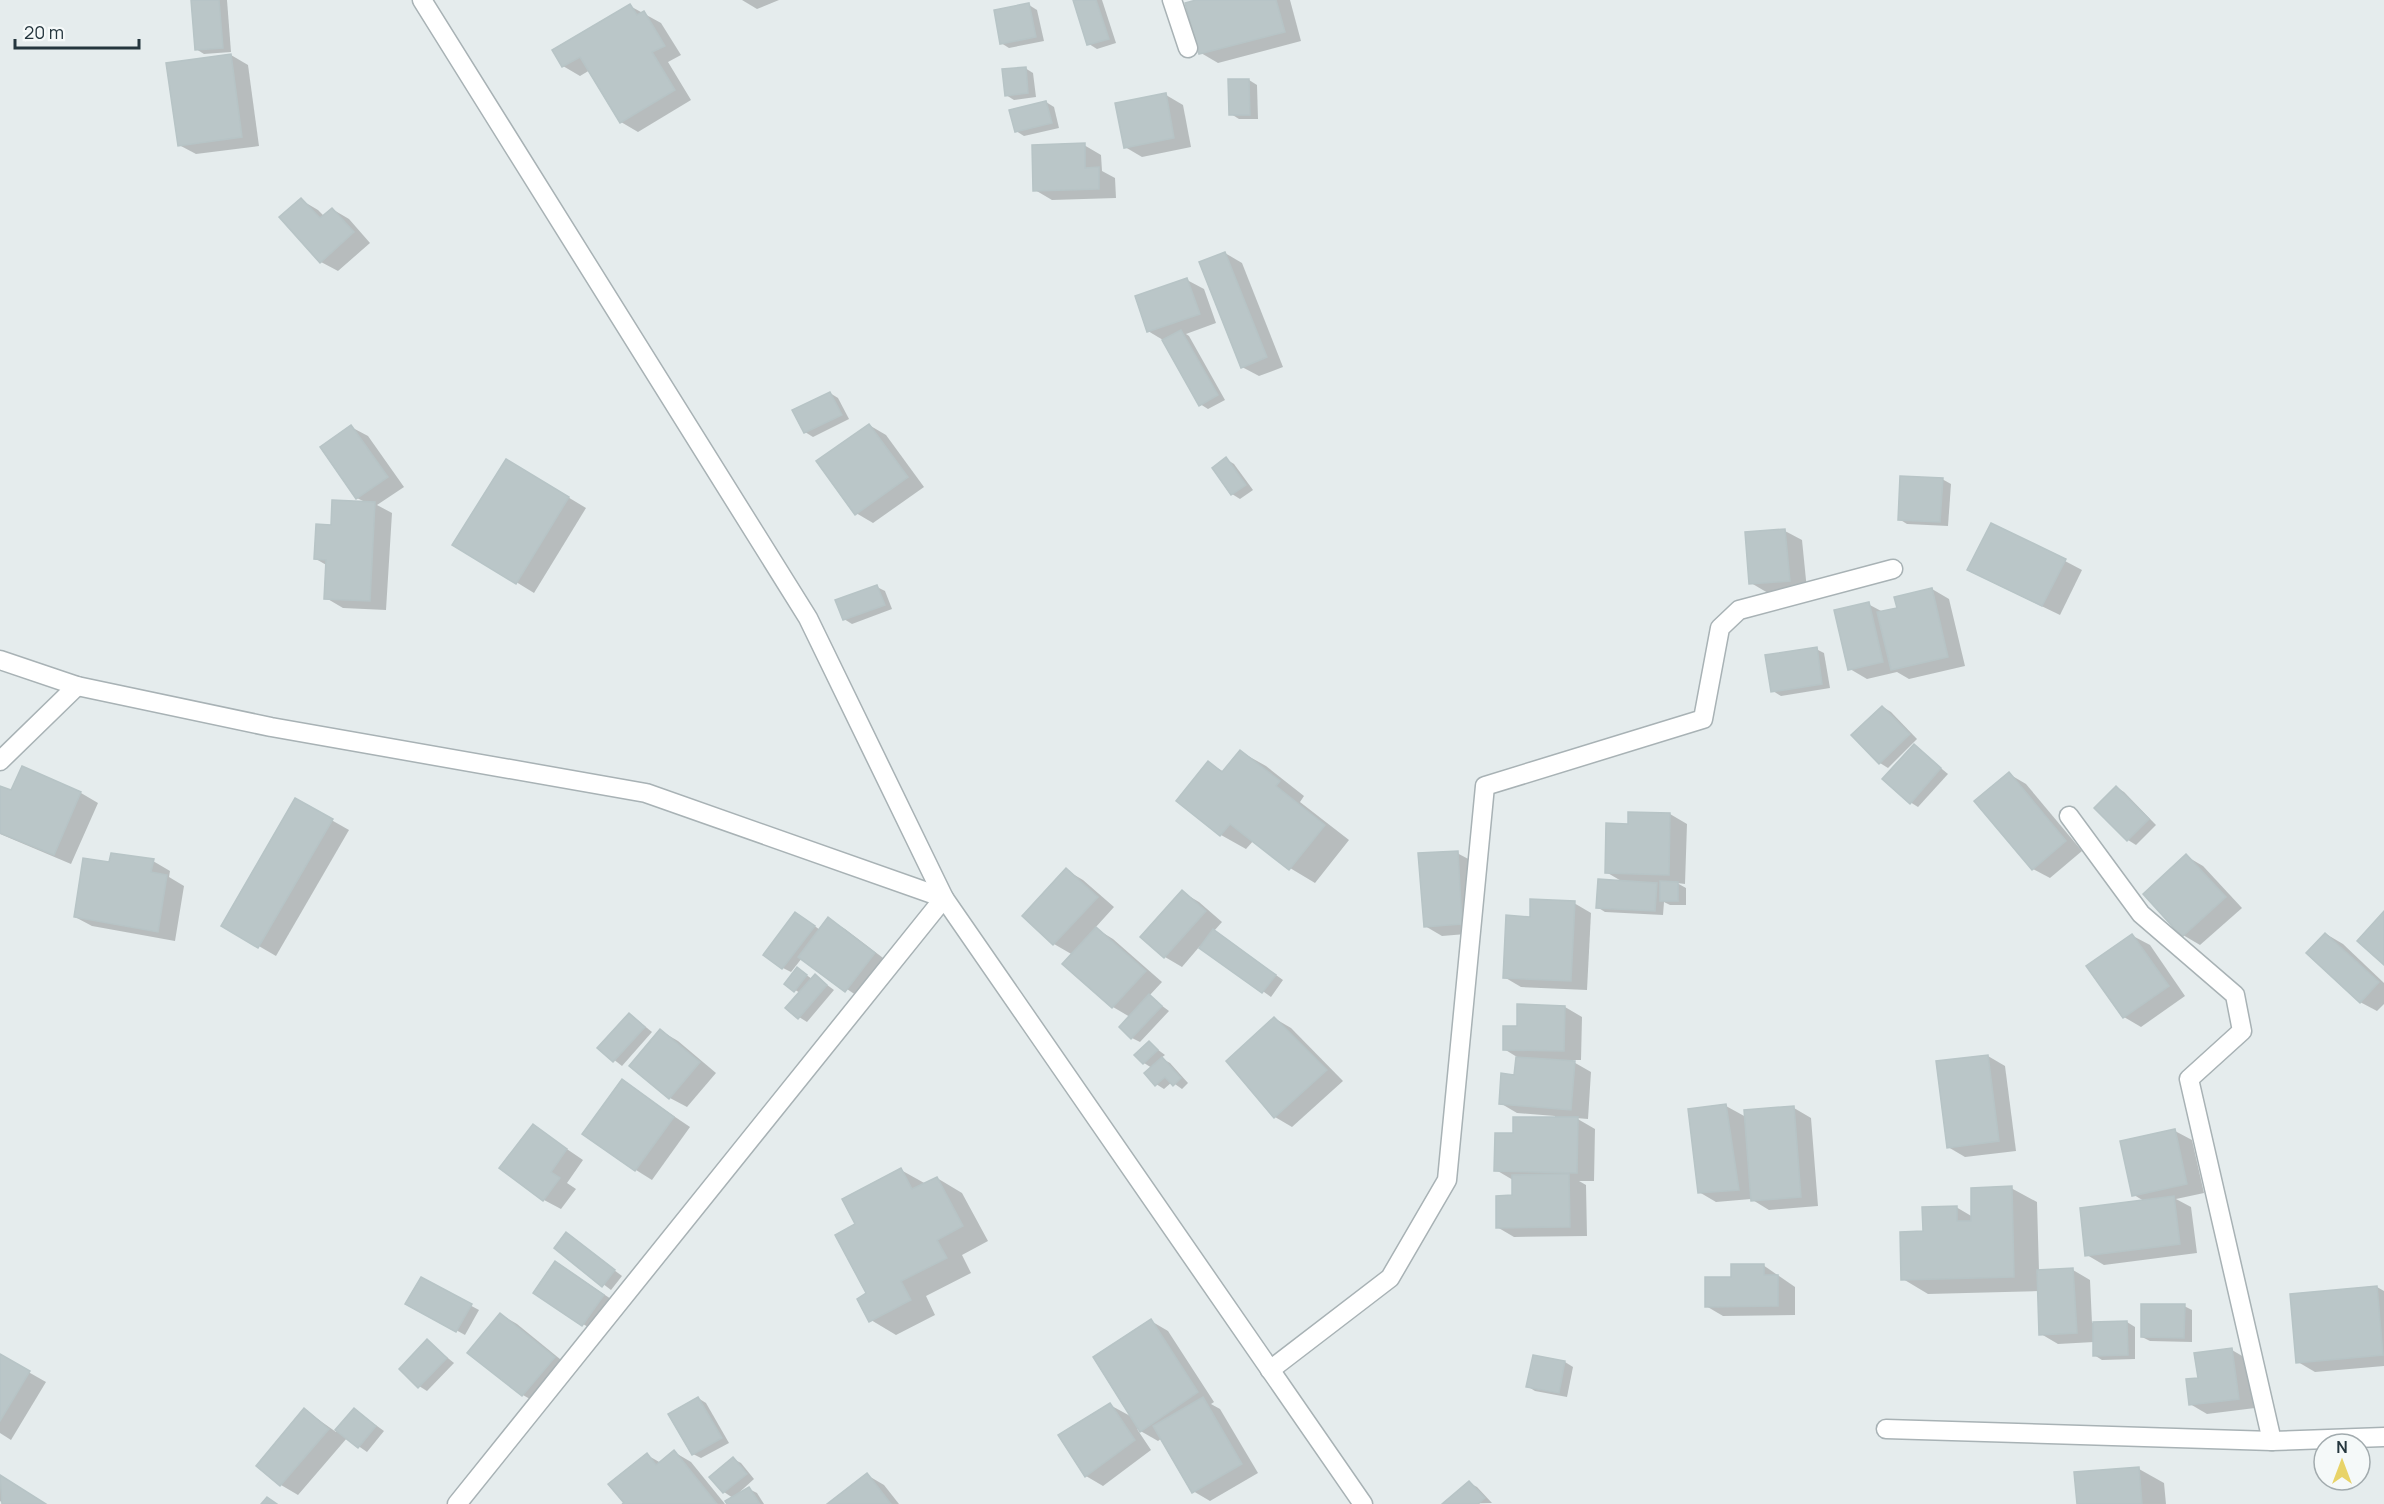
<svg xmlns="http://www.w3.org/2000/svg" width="2384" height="1504" font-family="Manrope,sans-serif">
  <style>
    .shadow { fill: #0003 }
    .building { fill: #bac6c8; stroke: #b7c4c6; stroke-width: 1.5 }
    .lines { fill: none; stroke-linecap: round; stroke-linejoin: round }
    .minor-casing { stroke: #a8b2b5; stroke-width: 21 }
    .minor { stroke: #fff; stroke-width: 18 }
  </style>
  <rect width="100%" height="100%" fill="#e5eced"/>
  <g class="shadow">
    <polygon points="192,0 227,0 231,52 204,54 196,49"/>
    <polygon points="742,0 779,0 757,9"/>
    <polygon points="1075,0 1102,0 1116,43 1097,49 1089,44"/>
    <polygon points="1202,0 1290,0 1301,41 1218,63 1201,53"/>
    <polygon points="1029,5 1037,10 1044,41 1009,48 1001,43"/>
    <polygon points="630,6 661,23 681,55 668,62 691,100 638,132 621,122 590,70 580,76 563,66"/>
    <polygon points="231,55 248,65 259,146 196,154 179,145"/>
    <polygon points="1025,68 1033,73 1036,97 1014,100 1006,95"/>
    <polygon points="1249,80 1257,85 1258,119 1239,119 1231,114"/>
    <polygon points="1166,95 1183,105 1191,147 1142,157 1125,147"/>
    <polygon points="1046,102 1054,107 1059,128 1024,136 1016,131"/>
    <polygon points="1084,145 1101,155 1102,171 1115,178 1116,198 1052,200 1035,190"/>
    <polygon points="301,200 318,210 324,216 332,209 349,219 370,243 338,271 321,262"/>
    <polygon points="1225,253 1242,263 1283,367 1259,376 1242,367"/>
    <polygon points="1187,280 1204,289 1216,323 1186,334 1189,336 1225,400 1208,409 1200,404 1163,340 1148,331"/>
    <polygon points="830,393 838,398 849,419 813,437 805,432"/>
    <polygon points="869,425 886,435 924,487 873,523 856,513"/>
    <polygon points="351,427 368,436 404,487 377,505 392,513 386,610 343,608 326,598 328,566 316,559 332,526 367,503 357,498"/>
    <polygon points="1226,459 1234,464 1253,490 1240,499 1232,494"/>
    <polygon points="523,470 586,508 534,593 454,544"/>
    <polygon points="1942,479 1951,484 1948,526 1907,524 1899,519"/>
    <polygon points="1785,531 1802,540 1807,590 1768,593 1751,583"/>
    <polygon points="2065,561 2082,570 2060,615 1986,579"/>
    <polygon points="877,587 885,591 892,609 852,624 844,619"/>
    <polygon points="1932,589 1949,599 1965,666 1909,679 1897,672 1867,679 1850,669 1868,604 1883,612 1899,609"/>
    <polygon points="1816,649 1824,653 1830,688 1781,696 1773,691"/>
    <polygon points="1883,707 1891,712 1917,739 1888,768 1880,763"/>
    <polygon points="1914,746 1948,774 1918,807 1910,802"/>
    <polygon points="1241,752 1266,766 1304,796 1300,802 1349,840 1315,883 1290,868 1254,840 1246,849 1221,835 1209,763 1224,772"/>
    <polygon points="22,768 81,793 98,803 71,864 0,834 0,788 12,792"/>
    <polygon points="2009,774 2026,784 2082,851 2050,878 2033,869"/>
    <polygon points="2116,787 2124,792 2156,825 2136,845 2128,840 2096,808"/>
    <polygon points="296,800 349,830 276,956 223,925"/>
    <polygon points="1670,814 1687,824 1685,884 1677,883 1686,888 1686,905 1670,905 1664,902 1663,915 1605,912 1597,907 1623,882 1606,872 1629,825"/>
    <polygon points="1457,853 1474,862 1478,933 1442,936 1425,926"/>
    <polygon points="2186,856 2203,866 2242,908 2200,945 2183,935"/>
    <polygon points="153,861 170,871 169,877 184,886 175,941 92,926 75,917 110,864"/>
    <polygon points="1066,870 1083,880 1114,907 1095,928 1113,939 1162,982 1149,996 1169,1011 1140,1042 1132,1038 1130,1017 1113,1007 1065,964 1073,955 1054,944 1024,916"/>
    <polygon points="1182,892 1199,902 1222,922 1214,931 1283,980 1271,997 1200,946 1182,967 1165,957"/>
    <polygon points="1574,903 1591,913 1587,990 1521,987 1504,977 1531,918"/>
    <polygon points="804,918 820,930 828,919 845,929 891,964 863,1000 802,958 791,972 783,968"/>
    <polygon points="2326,934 2343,944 2384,983 2384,1004 2377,1011 2360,1002"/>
    <polygon points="2133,936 2150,945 2185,996 2141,1027 2124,1017"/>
    <polygon points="805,974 812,979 815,976 834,990 807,1022 799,1017 800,993 786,984"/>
    <polygon points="1565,1007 1582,1017 1581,1060 1570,1060 1591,1072 1588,1119 1576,1118 1595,1129 1594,1181 1579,1181 1586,1185 1587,1236 1514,1237 1497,1227 1514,1197 1513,1180 1496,1170 1515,1135 1555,1119 1555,1116 1517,1113 1500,1103 1516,1076 1517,1057 1504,1049 1518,1027"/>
    <polygon points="630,1014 652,1032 622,1066 599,1048"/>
    <polygon points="1274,1018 1291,1028 1343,1081 1292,1127 1275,1117"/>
    <polygon points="661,1031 678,1041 716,1073 687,1107 670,1098 631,1065"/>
    <polygon points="1149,1043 1165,1055 1161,1058 1170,1063 1188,1083 1182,1089 1172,1082 1164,1089 1156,1084 1152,1068 1144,1063"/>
    <polygon points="1988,1056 2005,1066 2016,1151 1965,1157 1948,1147"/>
    <polygon points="622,1081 690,1127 652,1180 636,1170"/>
    <polygon points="1726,1106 1746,1117 1794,1108 1811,1118 1818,1206 1769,1210 1751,1199 1716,1202 1699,1192"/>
    <polygon points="533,1126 583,1160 567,1183 576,1189 561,1209 544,1200"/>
    <polygon points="2175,1131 2192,1140 2204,1193 2176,1199 2191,1207 2197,1253 2104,1265 2087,1255 2144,1201 2134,1195"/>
    <polygon points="901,1170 926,1184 937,1178 962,1193 988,1241 962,1255 971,1273 926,1296 935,1315 896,1335 871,1320 857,1225"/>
    <polygon points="2011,1188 2037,1202 2039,1271 2073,1270 2090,1280 2092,1323 2127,1322 2135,1327 2135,1359 2102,1360 2094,1355 2094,1342 2058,1344 2041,1334 2039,1291 1928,1294 1903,1279 1924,1233 1956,1207 1973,1217"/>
    <polygon points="566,1234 622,1276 611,1290 556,1248"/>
    <polygon points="1763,1265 1795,1287 1795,1315 1723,1316 1706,1306 1733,1278"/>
    <polygon points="572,1273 620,1305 600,1334 583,1324"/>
    <polygon points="421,1279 479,1310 465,1335 407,1303"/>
    <polygon points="2377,1287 2384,1291 2384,1366 2315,1372 2298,1362"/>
    <polygon points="2184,1306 2192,1310 2192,1342 2150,1341 2142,1337"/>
    <polygon points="500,1314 517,1324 571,1368 540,1405 523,1395 470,1352"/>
    <polygon points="1151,1321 1168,1331 1214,1402 1211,1404 1220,1409 1258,1473 1210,1501 1193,1491 1162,1438 1158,1441 1137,1429 1151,1450 1103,1486 1086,1476 1110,1405 1132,1417"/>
    <polygon points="427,1341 454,1363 427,1391 419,1386"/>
    <polygon points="2232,1350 2249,1360 2255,1408 2207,1414 2190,1404 2199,1379"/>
    <polygon points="0,1356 46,1382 11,1440 0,1433"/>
    <polygon points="1565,1362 1573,1367 1567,1397 1535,1391 1527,1386"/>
    <polygon points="698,1398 706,1403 729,1443 701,1458 693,1454"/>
    <polygon points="305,1410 336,1432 355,1410 384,1431 367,1452 347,1438 298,1495 281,1485 258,1465"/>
    <polygon points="674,1452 691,1462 725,1504 625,1504 647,1455 661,1463"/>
    <polygon points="733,1459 741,1463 754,1479 733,1498 724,1492"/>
    <polygon points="2139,1469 2164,1483 2166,1504 2078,1504"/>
    <polygon points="867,1475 884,1485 899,1504 830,1504"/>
    <polygon points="0,1477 45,1504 4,1504 0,1501"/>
    <polygon points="1469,1483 1477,1487 1492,1503 1444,1504"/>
    <polygon points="749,1489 757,1493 764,1504 729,1504"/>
  </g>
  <g class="building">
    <polygon points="191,0 219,0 223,48 195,50"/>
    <polygon points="1073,0 1096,0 1109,39 1087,45"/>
    <polygon points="1196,0 1276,0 1285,32 1199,54 1185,3"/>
    <polygon points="1029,3 1036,37 1000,44 994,10"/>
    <polygon points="630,4 637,15 644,11 665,46 652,52 675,90 620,123 580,57 562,67 552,50"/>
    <polygon points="231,54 242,137 178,146 166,63"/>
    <polygon points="1026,67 1028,93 1005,96 1002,69"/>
    <polygon points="1228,79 1249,79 1250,115 1229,115"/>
    <polygon points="1166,93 1174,138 1124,148 1115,103"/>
    <polygon points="1046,101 1052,123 1015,132 1009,110"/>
    <polygon points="1085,143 1085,168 1099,167 1099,189 1033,191 1032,145"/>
    <polygon points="301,198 320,218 332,208 354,232 320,263 279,217"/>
    <polygon points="1225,252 1267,357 1241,368 1199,262"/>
    <polygon points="1187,278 1200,314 1147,332 1135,296"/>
    <polygon points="1181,330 1218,395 1199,406 1162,340"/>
    <polygon points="830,392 842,415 804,433 792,410"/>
    <polygon points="869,424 908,477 855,515 816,461"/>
    <polygon points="351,425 388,477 356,499 320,447"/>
    <polygon points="1226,457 1246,485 1231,495 1212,468"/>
    <polygon points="506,459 569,497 516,584 452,545"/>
    <polygon points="1900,476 1943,478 1940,522 1898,520"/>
    <polygon points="332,500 375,502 370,601 324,599 326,560 314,559 316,524 331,525"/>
    <polygon points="1991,523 2066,559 2042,606 1967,570"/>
    <polygon points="1785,529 1790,581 1749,584 1745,532"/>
    <polygon points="877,585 885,605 843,620 835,600"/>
    <polygon points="1932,588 1948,657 1891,670 1877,612 1897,608 1894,597"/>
    <polygon points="1869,602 1883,662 1848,670 1834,610"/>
    <polygon points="1817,647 1822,684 1771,692 1765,655"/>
    <polygon points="1882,706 1910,734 1879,764 1851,735"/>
    <polygon points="1914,744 1941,768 1910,804 1882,779"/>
    <polygon points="1240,750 1280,781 1276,786 1325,825 1289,870 1230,824 1220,836 1176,801 1208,761 1222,772"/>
    <polygon points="22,766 81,792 54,855 0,833 0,786 11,790"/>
    <polygon points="2009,772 2066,841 2032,870 1974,801"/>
    <polygon points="2116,786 2149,819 2127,841 2094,808"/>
    <polygon points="295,798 333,819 258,948 221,926"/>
    <polygon points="1628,812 1670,813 1669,875 1605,873 1606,823 1628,824"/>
    <polygon points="1458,851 1462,924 1424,927 1418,853"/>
    <polygon points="111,853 154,859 151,872 167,875 158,932 74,917 83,858 109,862"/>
    <polygon points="2186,854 2226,897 2182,937 2143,894"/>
    <polygon points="1066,868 1098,897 1053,945 1022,916"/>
    <polygon points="1598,879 1657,883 1655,911 1596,908"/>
    <polygon points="1660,881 1678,882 1678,901 1660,901"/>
    <polygon points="1182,890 1206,911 1164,958 1140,937"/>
    <polygon points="1530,899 1575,901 1571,981 1503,978 1506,915 1530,917"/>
    <polygon points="2384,911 2384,965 2357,941"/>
    <polygon points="795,912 815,926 782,969 763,955"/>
    <polygon points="828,917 875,953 845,992 798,957"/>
    <polygon points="1096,927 1146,971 1112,1008 1062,964"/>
    <polygon points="1213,929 1276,975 1262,993 1199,948"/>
    <polygon points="2325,933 2379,982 2360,1003 2306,953"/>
    <polygon points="2132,934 2169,986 2123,1018 2086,966"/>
    <polygon points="797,967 807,975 794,992 784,984"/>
    <polygon points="815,974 827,985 798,1019 785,1008"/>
    <polygon points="1149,994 1162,1006 1131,1039 1119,1027"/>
    <polygon points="1517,1004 1565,1006 1564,1051 1503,1050 1503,1026 1517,1026"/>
    <polygon points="629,1013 645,1027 613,1062 597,1048"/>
    <polygon points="1274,1017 1327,1070 1274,1118 1226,1061"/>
    <polygon points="660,1029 700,1062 669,1099 629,1066"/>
    <polygon points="1149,1041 1158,1050 1143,1064 1134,1055"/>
    <polygon points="1988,1055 1999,1141 1947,1148 1936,1061"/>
    <polygon points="1162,1057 1181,1078 1173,1086 1165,1077 1155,1086 1144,1073"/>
    <polygon points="1516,1057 1575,1061 1571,1110 1499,1104 1501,1073 1514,1075"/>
    <polygon points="622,1079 674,1117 635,1171 582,1134"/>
    <polygon points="1726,1104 1739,1190 1698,1193 1688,1109"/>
    <polygon points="1794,1106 1801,1197 1751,1201 1744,1110"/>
    <polygon points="1513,1117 1578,1117 1577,1173 1494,1171 1495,1133 1513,1133"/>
    <polygon points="533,1124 567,1149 551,1172 560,1178 543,1201 499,1168"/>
    <polygon points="2175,1129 2187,1184 2132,1196 2120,1141"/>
    <polygon points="901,1168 912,1189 937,1177 963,1226 937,1240 947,1258 901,1281 911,1300 869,1322 857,1299 866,1293 835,1235 855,1224 842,1199"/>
    <polygon points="1569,1174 1570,1227 1496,1228 1496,1196 1512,1195 1512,1175"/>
    <polygon points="2012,1186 2014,1277 1901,1280 1900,1232 1923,1231 1922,1207 1957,1206 1957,1221 1971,1221 1971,1188"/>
    <polygon points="2174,1196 2180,1244 2085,1256 2080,1208"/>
    <polygon points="566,1232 615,1270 602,1287 554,1248"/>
    <polygon points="555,1261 604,1295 582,1326 533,1293"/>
    <polygon points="1731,1264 1764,1264 1764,1275 1778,1275 1778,1306 1705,1307 1705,1277 1731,1277"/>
    <polygon points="2073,1268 2077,1333 2039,1335 2037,1270"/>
    <polygon points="421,1277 472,1304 456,1332 405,1304"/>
    <polygon points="2377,1286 2383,1355 2296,1363 2290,1294"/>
    <polygon points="2141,1304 2185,1304 2184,1338 2141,1337"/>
    <polygon points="500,1313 555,1357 522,1396 467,1353"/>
    <polygon points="1151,1319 1198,1392 1140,1432 1093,1357"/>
    <polygon points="2127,1321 2128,1355 2093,1356 2093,1322"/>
    <polygon points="427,1339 447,1358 418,1388 399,1369"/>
    <polygon points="2232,1348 2239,1399 2189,1405 2186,1379 2198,1378 2194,1353"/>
    <polygon points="0,1354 30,1371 0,1421"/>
    <polygon points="1533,1355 1565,1361 1559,1393 1526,1387"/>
    <polygon points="698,1397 722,1438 692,1455 668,1414"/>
    <polygon points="1203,1397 1242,1464 1192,1493 1153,1426"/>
    <polygon points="1110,1403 1135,1440 1085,1477 1058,1435"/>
    <polygon points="304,1408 329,1429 280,1486 256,1466"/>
    <polygon points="354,1408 376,1426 358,1448 335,1430"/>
    <polygon points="674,1450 717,1504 622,1504 624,1503 608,1484 647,1453 656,1465"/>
    <polygon points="733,1457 747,1474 723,1493 709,1477"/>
    <polygon points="2139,1467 2142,1504 2077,1504 2074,1472"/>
    <polygon points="867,1473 891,1504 827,1504"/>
    <polygon points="0,1475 46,1504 2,1504"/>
    <polygon points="1469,1481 1485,1498 1478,1504 1442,1504"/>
    <polygon points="749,1487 760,1504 727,1504 725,1501"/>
    <polygon points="267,1497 277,1504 261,1504"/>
  </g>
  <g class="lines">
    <g class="minor-casing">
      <g id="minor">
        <polyline points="422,0 808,618 944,898 457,1504"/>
        <polyline points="1172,0 1188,48"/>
        <polyline points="0,660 77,686 271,727 646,793 944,898 1363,1504"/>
        <polyline points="0,761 77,686"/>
        <polyline points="2069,816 2141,914 2235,995 2242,1031 2189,1079 2272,1441"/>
        <polyline points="1270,1370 1390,1278 1447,1180 1485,786 1703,719 1720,628 1739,610 1893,569"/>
        <polyline points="1886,1429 2272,1441 2384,1437"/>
      </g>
    </g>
    <use href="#minor" class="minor"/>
  </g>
  <g transform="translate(2342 1462)"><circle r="28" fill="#f5f9f9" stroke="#a2abae" stroke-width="1.5"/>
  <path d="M0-4.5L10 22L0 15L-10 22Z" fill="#e8d368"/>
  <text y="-9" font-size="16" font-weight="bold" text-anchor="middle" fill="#25363e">N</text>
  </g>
  <path d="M15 39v9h124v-9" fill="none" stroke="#25363e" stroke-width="3"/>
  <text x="24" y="39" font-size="18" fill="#25363e" stroke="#f5f9f9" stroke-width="4.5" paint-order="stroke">20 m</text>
</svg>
